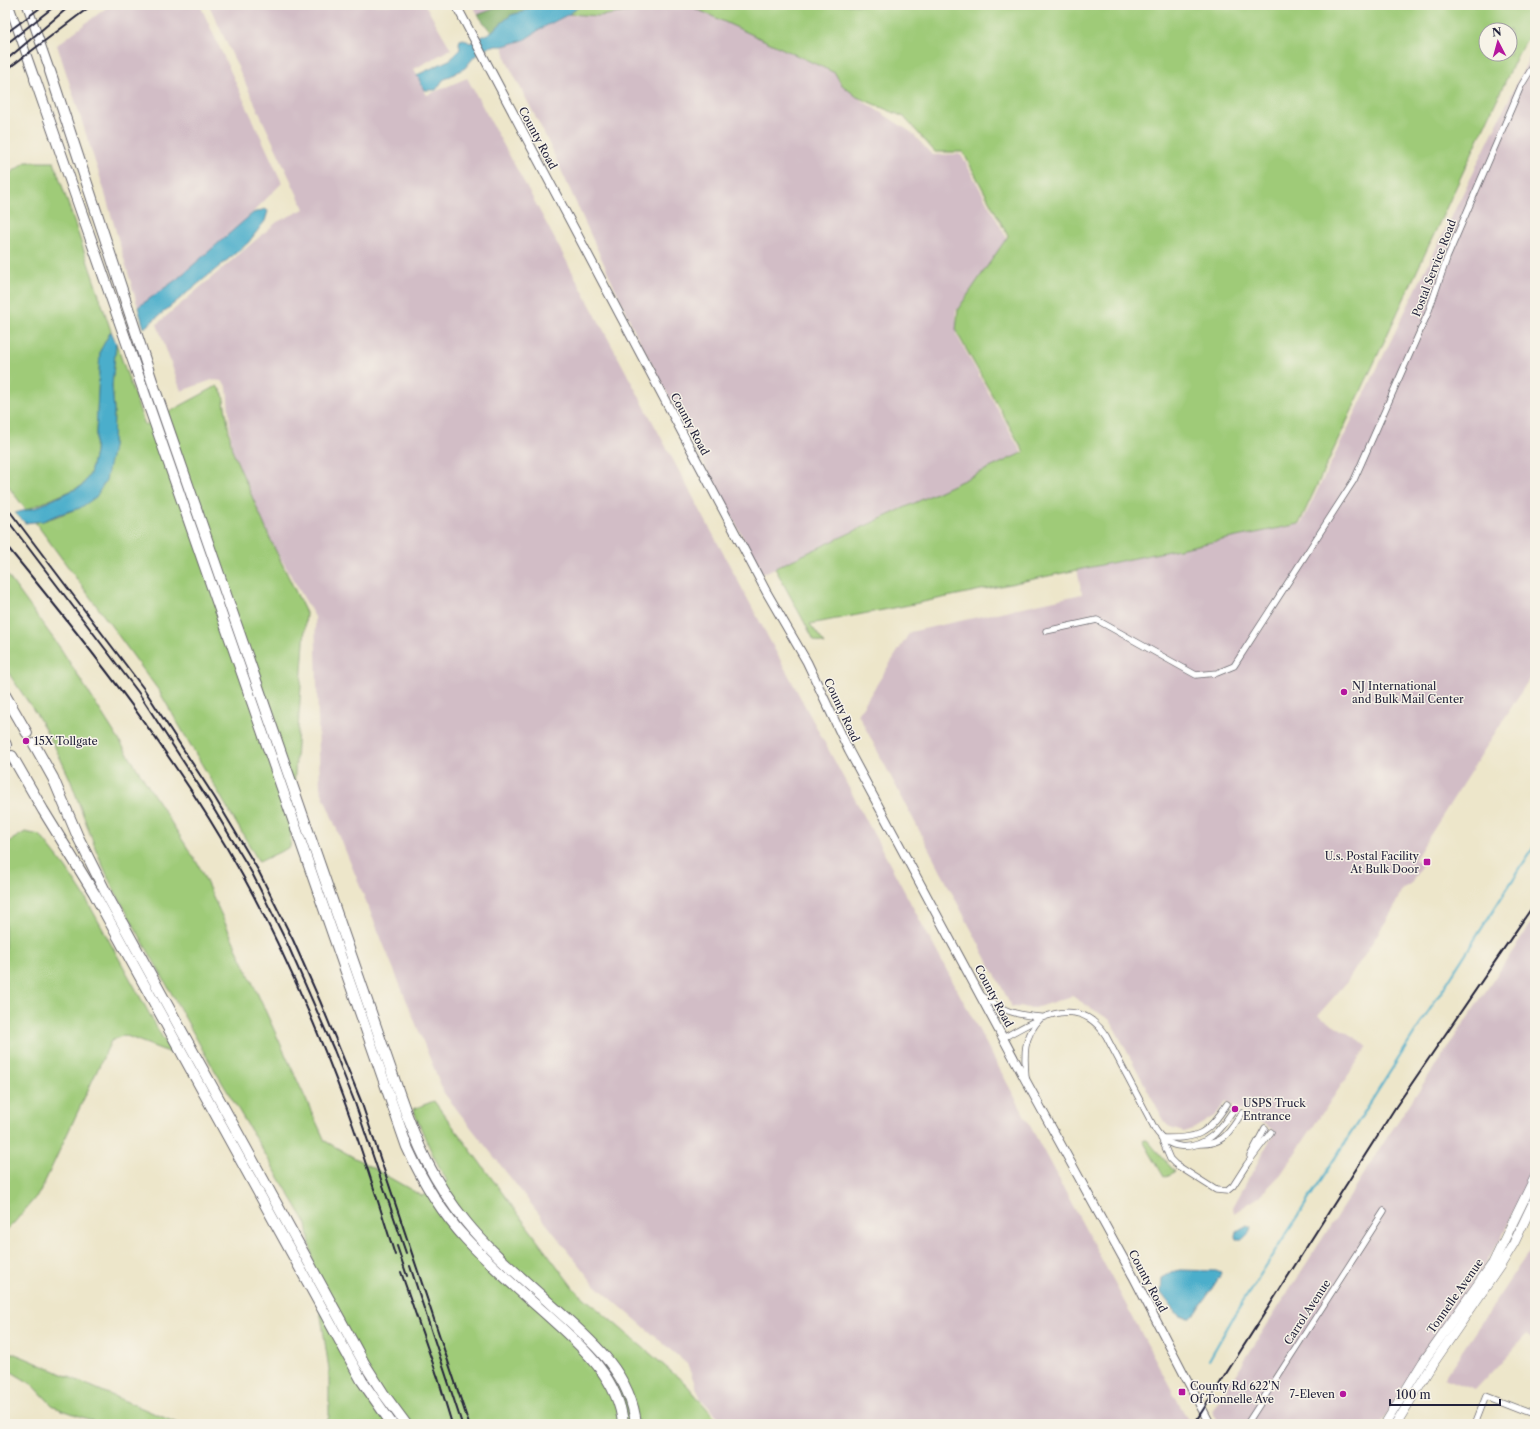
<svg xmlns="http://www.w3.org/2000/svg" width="1540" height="1429" font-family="'Libre Caslon Text',serif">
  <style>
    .industrial { fill: #d2bdc6 }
    .green { fill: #9fcb78; stroke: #60765a; fill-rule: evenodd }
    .forest { fill: #7faf68; stroke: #506852 }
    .water { fill: #4baecb; stroke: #366883 }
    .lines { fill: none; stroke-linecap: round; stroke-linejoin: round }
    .stream { stroke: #4baecb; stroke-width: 2 }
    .minor-casing { stroke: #69676d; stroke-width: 7 }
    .secondary-casing { stroke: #69676d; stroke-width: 10 }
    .trunk-casing { stroke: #69676d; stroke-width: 10 }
    .motorway-casing { stroke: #69676d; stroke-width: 12 }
    .minor { stroke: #fff; stroke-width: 5.5 }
    .secondary { stroke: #fff; stroke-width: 8 }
    .trunk { stroke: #fff; stroke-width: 9 }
    .motorway { stroke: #fff; stroke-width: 10 }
    .rail { stroke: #22223b; stroke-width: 2 }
    .poi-dot { fill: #b5179e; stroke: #f7f3e8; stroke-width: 1.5 }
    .labels { text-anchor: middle; stroke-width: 3; stroke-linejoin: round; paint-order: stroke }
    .street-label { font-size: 11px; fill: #22223b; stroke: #f7f3e8 }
    .poi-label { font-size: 11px; fill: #22223b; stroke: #f7f3e8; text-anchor: start }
  </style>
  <rect width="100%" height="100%" fill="#f7f3e8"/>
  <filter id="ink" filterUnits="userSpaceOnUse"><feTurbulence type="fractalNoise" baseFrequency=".025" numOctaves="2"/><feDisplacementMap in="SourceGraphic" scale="8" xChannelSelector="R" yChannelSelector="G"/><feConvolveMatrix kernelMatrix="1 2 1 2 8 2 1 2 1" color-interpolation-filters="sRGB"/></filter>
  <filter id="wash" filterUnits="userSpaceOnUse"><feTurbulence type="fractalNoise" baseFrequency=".012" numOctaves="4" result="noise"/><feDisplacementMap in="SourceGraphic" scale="16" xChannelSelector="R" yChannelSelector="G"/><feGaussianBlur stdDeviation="0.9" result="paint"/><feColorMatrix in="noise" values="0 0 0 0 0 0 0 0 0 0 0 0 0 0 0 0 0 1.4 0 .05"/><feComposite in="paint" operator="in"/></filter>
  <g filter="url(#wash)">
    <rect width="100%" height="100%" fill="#ede6ca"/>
    <g class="industrial">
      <polygon points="110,5 200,5 282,183 237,228 177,279 138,307 101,180 57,45"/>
      <polygon points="209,5 425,5 451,49 414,69 424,90 427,95 467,78 537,206 1190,1424 725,1424 701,1399 687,1364 593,1283 444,1093 320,788 315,617 273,545 232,450 227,387 222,381 212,380 181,391 157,324 277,222 304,209"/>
      <polygon points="473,5 504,5 478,15"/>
      <polygon points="679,5 688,5 835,73 841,84 861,100 911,132 932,155 961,154 1007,239 956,311 956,334 1022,453 762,574 637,336 545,135 507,62 503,46 524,40 542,28 569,14 599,16"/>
      <polygon points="1535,46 1535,670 1415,859 1422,864 1411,884 1402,889 1393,910 1347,982 1318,1015 1368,1046 1281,1174 1259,1197 1234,1213 1233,1207 1275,1131 1226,1101 1216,1115 1193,1129 1184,1132 1173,1129 1167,1125 1161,1115 1110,1020 1072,996 1035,1008 1012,1007 858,714 910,632 1082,594 1077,569 1301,524"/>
      <polygon points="1535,918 1535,1167 1502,1237 1486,1264 1420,1359 1381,1424 1219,1424 1212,1411 1388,1136"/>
      <polygon points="1535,1241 1535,1339 1526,1335 1475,1390 1444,1378 1532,1247"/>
    </g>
    <g class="green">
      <polygon points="581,5 679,5 599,16 569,14"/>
      <path d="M688,5h847v22l-16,25 -220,472 -400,83 -89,17 15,20 -11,-4 -39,-72 249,-116 -68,-121 2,-22 50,-73 -45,-84h-28l-31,-35 -47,-20 -16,-13 -6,-11zM1486,30h24v24h-24z"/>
      <polygon points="26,162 54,162 111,331 100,351 95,453 90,474 82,486 26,510 5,482 5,177"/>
      <path d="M116,343l29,82 72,-39 6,8 9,56 41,95 33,68 -16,234 -31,15 -100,-171 -124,-169c14,-1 31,-10 45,-14l33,-61 1,-37 -2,-24z"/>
      <path d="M5,572l56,77 138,217 126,275 97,55 25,-15c-14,-24 -24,-47 -34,-72l21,-8 140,188 112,95 34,40h-395l4,-7v-48l-22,-145 -102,-170 -94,-170 -15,-34 -26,-71 -15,-32 -18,-32 -32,-47z"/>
      <polygon points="25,832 40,835 66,868 85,897 171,1053 124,1035 111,1041 40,1192 13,1224 5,1231 5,844"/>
      <polygon points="1145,1140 1147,1140 1175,1172 1164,1177 1143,1141"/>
      <polygon points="5,1350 25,1358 179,1424 102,1424 54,1407 33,1385 5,1368"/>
    </g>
    <polygon class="forest" points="504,5 533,5 523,12 511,15 491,32 478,15"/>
    <g class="water">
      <polygon points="533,5 581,5 569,14 542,28 524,40 503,46 492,46 487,48 475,56 465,68 443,80 436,90 424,90 417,75 451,59 460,49 459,43 460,40 464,39 470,43 491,32 511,15 523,12"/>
      <polygon points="265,209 268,211 265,221 248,243 144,328 138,307 177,279 253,213"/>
      <polygon points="111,331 116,343 112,386 114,410 113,447 106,480 96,497 80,508 60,514 43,521 25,523 15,513 35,508 82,486 90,474 95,453 100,351"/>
      <polygon points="1247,1225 1251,1227 1249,1233 1243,1239 1237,1239 1236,1236 1237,1231"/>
      <polygon points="1180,1270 1216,1271 1221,1273 1220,1276 1196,1313 1190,1317 1179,1316 1161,1293 1162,1278 1175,1271"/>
    </g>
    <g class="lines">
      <polyline class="stream" points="1209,1360 1234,1316 1535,845"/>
    </g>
  </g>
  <g filter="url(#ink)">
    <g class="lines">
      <g class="minor-casing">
        <g id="minor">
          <polyline points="1046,631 1097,620 1196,675 1217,673 1234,666 1354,480 1428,313 1447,258 1521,86 1535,63"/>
          <path d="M981,995c21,16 34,20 60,22"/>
          <path d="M1003,1038c34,-19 75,-46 103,-2l49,93c14,22 38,22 57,7 9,-7 16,-18 22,-27"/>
          <path d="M1026,1078c-2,-25 -3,-40 14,-59"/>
          <path d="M1161,1138c37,1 46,-3 66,-34"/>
          <polyline points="1162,1140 1170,1159 1175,1164 1216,1190 1227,1191 1233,1186 1247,1164 1271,1132"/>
          <path d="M1199,1144c25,1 30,-12 43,-31"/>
          <polyline points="1250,1156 1265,1128"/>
          <polyline points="1247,1424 1384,1211"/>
          <polyline points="1475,1424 1486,1396 1535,1415"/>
        </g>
      </g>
      <g class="secondary-casing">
        <g id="secondary">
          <polyline points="9,5 35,79"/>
          <polyline points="27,5 50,71"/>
          <polyline points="456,5 767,593 807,662 849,751 1026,1081 1133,1276 1210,1424"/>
        </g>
      </g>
      <g class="trunk-casing">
        <g id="trunk">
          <polyline points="1385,1424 1423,1362 1493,1263 1535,1177"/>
          <polyline points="1396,1424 1430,1368 1500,1266 1514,1243 1535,1199"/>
        </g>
      </g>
      <g class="motorway-casing">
        <g id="motorway">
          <path d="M50,71l102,310 248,715c16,47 34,87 66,126 26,32 60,59 91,88 35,31 74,64 79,114"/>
          <path d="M35,79l372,1068c15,33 34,65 59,92 25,27 53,51 80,75 32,29 73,63 77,110"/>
          <polyline points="5,695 27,733"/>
          <polyline points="5,743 6,745"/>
          <polyline points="34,744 53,778 78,837 108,897 364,1363 383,1393 406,1424"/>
          <polyline points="12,756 43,810 94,893 362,1381 392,1424"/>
        </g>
      </g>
      <use href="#minor" class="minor"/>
      <use href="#secondary" class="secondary"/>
      <use href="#trunk" class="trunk"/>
      <use href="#motorway" class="motorway"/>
      <g class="rail">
        <polyline points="5,34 44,5"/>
        <polyline points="5,45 56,5"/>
        <polyline points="5,61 71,5"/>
        <polyline points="5,71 92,5"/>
        <polyline points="5,505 144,689 215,798 239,838 258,870 293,940 320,1001 361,1101 469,1424"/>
        <polyline points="5,517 138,692 209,801 252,873 287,943 334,1050 355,1103 406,1253"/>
        <path d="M5,544c87,106 172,213 239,334 39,71 74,152 102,228 18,49 33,99 49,149"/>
        <polyline points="397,1246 407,1276"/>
        <polyline points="410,1266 462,1424"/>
        <polyline points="401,1272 438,1378 452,1424"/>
        <polyline points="1194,1424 1395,1108 1535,903"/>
      </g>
    </g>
  </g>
  <g class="poi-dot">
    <circle cx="1344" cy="692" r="4"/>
    <circle cx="26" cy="741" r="4"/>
    <rect x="1423" y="858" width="8" height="8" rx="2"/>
    <circle cx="1235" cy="1109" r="4"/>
    <rect x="1178" y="1388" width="8" height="8" rx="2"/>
    <circle cx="1343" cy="1394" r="4"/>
  </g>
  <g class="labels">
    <g class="street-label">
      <text transform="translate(538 138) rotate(62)" y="4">County Road</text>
      <text transform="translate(1434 268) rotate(-69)" y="4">Postal Service Road</text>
      <text transform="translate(690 424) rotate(62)" y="4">County Road</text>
      <text transform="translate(842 710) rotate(65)" y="4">County Road</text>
      <text transform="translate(994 996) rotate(62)" y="4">County Road</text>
      <text transform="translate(1148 1281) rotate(62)" y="4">County Road</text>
      <text transform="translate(1455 1296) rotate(-55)" y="4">Tonnelle Avenue</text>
      <text transform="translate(1307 1312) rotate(-57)" y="4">Carrol Avenue</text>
    </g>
    <g class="poi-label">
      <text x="1352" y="690">NJ International<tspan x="1352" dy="13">and Bulk Mail Center</tspan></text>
      <text x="34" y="745">15X Tollgate</text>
      <text x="1419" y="860" text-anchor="end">U.s. Postal Facility<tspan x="1419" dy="13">At Bulk Door</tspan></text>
      <text x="1243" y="1107">USPS Truck<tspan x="1243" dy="13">Entrance</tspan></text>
      <text x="1190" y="1390">County Rd 622'N<tspan x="1190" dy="13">Of Tonnelle Ave</tspan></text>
      <text x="1335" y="1398" text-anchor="end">7-Eleven</text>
    </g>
  </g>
  <rect width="1540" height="1429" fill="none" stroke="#f7f3e8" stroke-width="20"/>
  <g transform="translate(1498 42) rotate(354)"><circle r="19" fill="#f7f3e8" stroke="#a29fa3"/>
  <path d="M0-3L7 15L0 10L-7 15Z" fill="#b5179e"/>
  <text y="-6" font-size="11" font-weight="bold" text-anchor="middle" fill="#22223b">N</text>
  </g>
  <path d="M1390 1399v6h110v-6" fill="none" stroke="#22223b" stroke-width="2"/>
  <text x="1396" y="1399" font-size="12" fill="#22223b" stroke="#f7f3e8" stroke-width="3" paint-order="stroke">100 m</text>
</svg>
